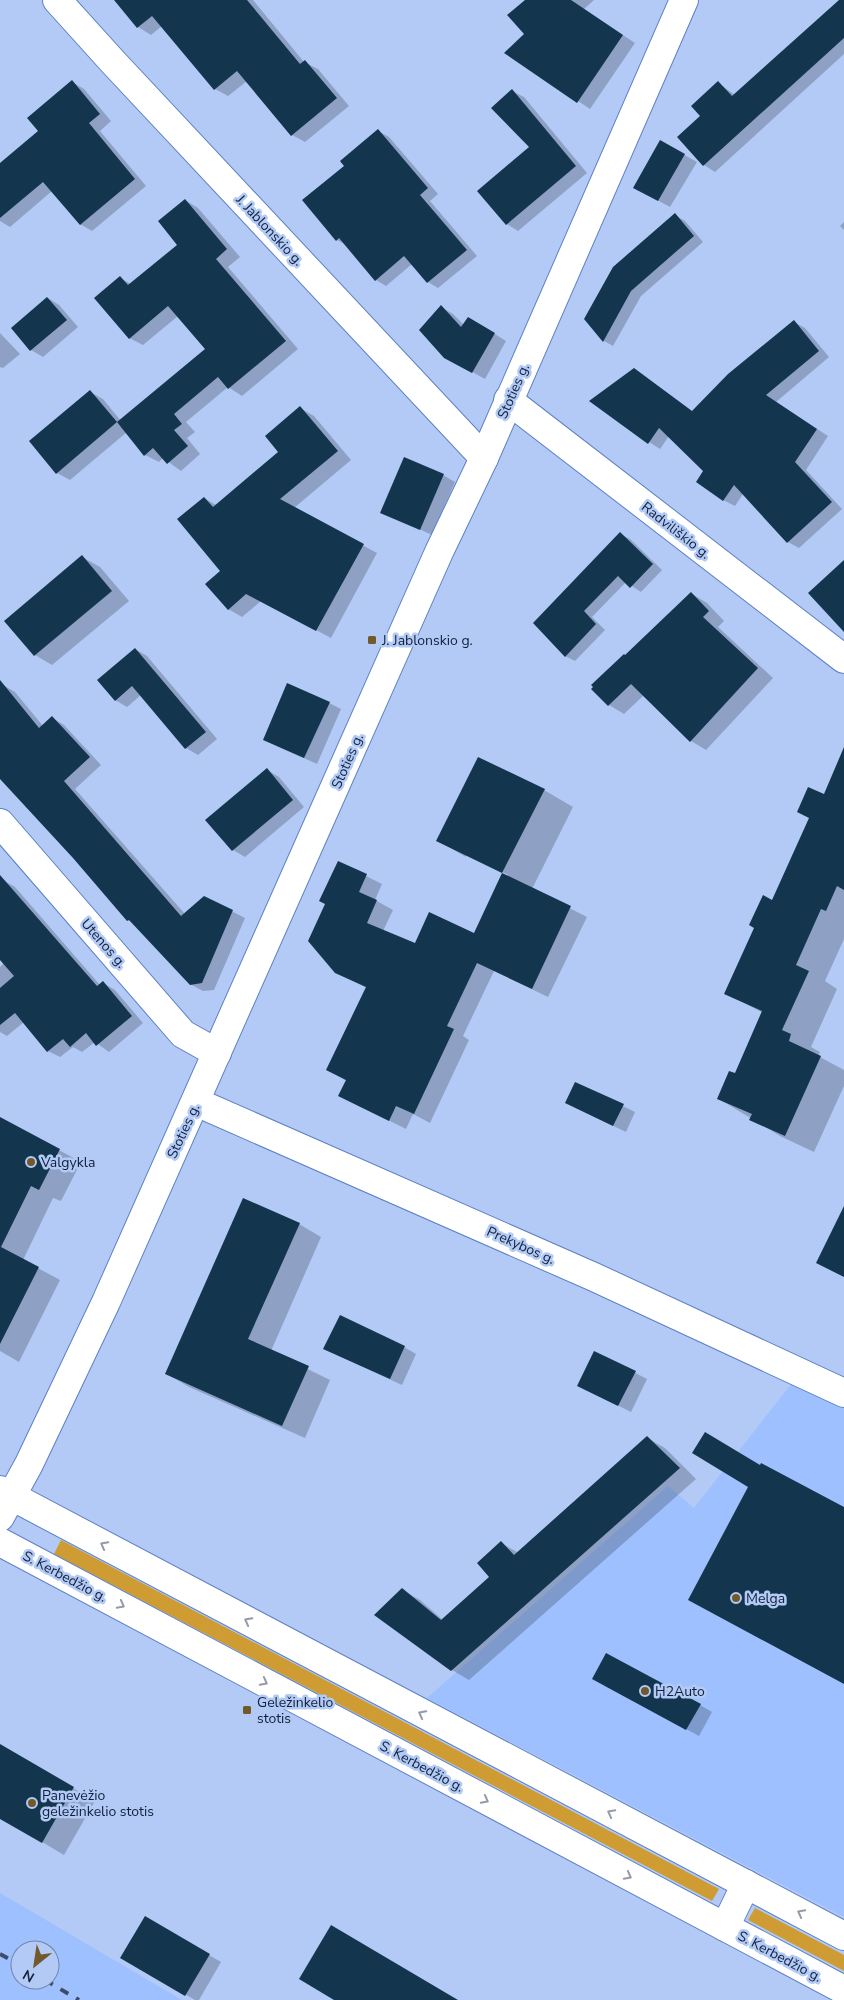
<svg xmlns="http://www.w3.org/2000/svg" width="844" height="2000" font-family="'Nunito Sans',sans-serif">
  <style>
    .built { fill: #9ec0fe; fill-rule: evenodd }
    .grass { fill: #ce9c32 }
    .shadow { fill: #0003 }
    .building { fill: #13364e }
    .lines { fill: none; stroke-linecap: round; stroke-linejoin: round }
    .minor-casing { stroke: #5e81c4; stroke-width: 30 }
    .major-casing { stroke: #5e81c4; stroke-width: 30 }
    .minor { stroke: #fff; stroke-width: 28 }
    .major { stroke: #fff; stroke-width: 28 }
    .rail { stroke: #3b4d6b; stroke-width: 4; stroke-dasharray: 9 9; stroke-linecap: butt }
    .oneway { stroke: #949ba7 }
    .poi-dot { fill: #72592a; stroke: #b2caf5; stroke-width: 2 }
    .labels { text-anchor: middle; stroke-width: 5; stroke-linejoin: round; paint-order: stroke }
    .street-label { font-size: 14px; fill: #12213b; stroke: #b2caf5 }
    .poi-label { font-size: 14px; fill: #12213b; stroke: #b2caf5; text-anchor: start }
  </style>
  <rect width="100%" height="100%" fill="#b2caf5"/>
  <g class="built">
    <polygon points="792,1383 844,1408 844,1917 427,1698 668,1486 694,1508"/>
    <path d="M0,1893l182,107h-182zM20,1950h30v30h-30z"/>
  </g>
  <g class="grass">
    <polygon points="61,1540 719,1889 712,1901 54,1554"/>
    <polygon points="755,1908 844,1955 844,1971 748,1920"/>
  </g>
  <g class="shadow">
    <polygon points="115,0 253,0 304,62 318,69 349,106 305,142 292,135 247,81 228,96 215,89 162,26 151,35 138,27"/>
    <polygon points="527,0 594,0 584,9 635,43 590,109 505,52 525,34"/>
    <polygon points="841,0 844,0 844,54 715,172 704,165 679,137 702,116 718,83 735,95"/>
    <polygon points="72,82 84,89 111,121 100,131 146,186 92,231 80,224 52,191 10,227 0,221 0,164 40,132"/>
    <polygon points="512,91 524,97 587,173 518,231 507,224 530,148"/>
    <polygon points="378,131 389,137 438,194 430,201 477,256 438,288 428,282 412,264 386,286 376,280 348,246 337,240 304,201 345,166"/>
    <polygon points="661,142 697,162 670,207 646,194"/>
    <polygon points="185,200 198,208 240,257 228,267 298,349 242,396 228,387 186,422 195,432 187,438 200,454 181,471 163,458 159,462 145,455 127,432 70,480 57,473 90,392 103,399 121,421 206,350 178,316 143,345 129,338 120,278 131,284 179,245"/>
    <polygon points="675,215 685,221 703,242 641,296 613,346 604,341 586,319"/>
    <polygon points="844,222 844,230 840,226"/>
    <polygon points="48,298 59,305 78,327 43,357 31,350"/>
    <polygon points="441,307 453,314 464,325 469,318 506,341 485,379 445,357"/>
    <polygon points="794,322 805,328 829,357 776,402 828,436 806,470 842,509 799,548 788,542 743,494 735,506 723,500 705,471 669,436 660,449 649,442 634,369 693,412"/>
    <polygon points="0,333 20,354 3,368 0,367"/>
    <polygon points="300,408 314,416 351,460 294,508 377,553 331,638 261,601 242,617 228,609 222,571 204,498 216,505 280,452"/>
    <polygon points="443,475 455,482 432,535 382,512"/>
    <polygon points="620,534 630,539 662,570 641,592 626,582 592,617 605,630 575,661 565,656 535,623"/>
    <polygon points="82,557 100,567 129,601 52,665 35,655 6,621"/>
    <polygon points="692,594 707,603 724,621 718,627 773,678 706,750 691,741 644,695 624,714 609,705"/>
    <polygon points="135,649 147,656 217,739 198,755 186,748 141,695 127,707 115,700"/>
    <polygon points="3,685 15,692 43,726 52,718 64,725 101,765 75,789 185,914 204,897 245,918 214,990 203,991 190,984 135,924 128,920 74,857 0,777 0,687"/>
    <polygon points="329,703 341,709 317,764 277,746"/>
    <polygon points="267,770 279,777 304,807 245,857 233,850"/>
    <polygon points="544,790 573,807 532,889 587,917 548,997 494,971 463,1036 469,1040 430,1123 413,1114 406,1129 340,1096 347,1081 327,1070 367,988 336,972 327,904 338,862 382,884 375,900 393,910 383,931 415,944 475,934 508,875 466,854 466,857 438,841"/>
    <polygon points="844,791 844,939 825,981 837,989 811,1047 820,1052 818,1056 844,1070 844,1086 814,1152 780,1136 719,1099 735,1075 763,1013 726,993 825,796"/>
    <polygon points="3,880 15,887 100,985 103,983 115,990 143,1023 109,1052 95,1042 82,1052 73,1047 60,1057 48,1051 24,1022 7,1036 0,1032 0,967 4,963 0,958 0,883"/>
    <polygon points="576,1083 635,1112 626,1132 578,1109"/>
    <polygon points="0,1118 81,1162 61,1201 53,1198 23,1260 60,1280 19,1362 0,1351"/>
    <polygon points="299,1224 321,1237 271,1351 330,1380 305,1438 189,1387 167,1374"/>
    <polygon points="404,1347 416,1354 402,1385 337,1355"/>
    <polygon points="595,1352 647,1379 631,1412 579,1386"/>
    <polygon points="647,1438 665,1448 696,1479 469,1680 452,1670 402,1590 420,1600 443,1620 491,1577 501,1543 519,1553"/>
    <polygon points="605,1686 700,1705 712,1712 699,1736"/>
    <polygon points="0,1745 95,1801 64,1855 0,1817"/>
    <polygon points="145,1918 221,1962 199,2000 195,2000 122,1958"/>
  </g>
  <g class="building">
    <polygon points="114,0 247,0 300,64 305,60 337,98 291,136 237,71 214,90 152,16 137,28"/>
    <polygon points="525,0 571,0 623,35 577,103 504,53 524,34 507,15"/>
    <polygon points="839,0 844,0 844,38 703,166 677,137 700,116 691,106 718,81 732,96"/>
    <polygon points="72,80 100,114 89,123 135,179 80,225 43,182 0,218 0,163 38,131 27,118"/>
    <polygon points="512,89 576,166 506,225 477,191 529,147 491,108"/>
    <polygon points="378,129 428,188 420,195 467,250 427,283 404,256 375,281 339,238 336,241 302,200 344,166 340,161"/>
    <polygon points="660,140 685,154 658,201 633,188"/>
    <polygon points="185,199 227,249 216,259 286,341 228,389 218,377 174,414 182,424 174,430 188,446 167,464 153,448 144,456 117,422 56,474 29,441 90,390 117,422 205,349 168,306 129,339 94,298 120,276 128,285 177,245 158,221"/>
    <polygon points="675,213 694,236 631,291 603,342 584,319 613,267"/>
    <polygon points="47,297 67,320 30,351 11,328"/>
    <polygon points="441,305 461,327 468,317 495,333 472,373 444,358 419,330"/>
    <polygon points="794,320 819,351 766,395 817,429 795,462 832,502 787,543 734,485 723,501 696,482 703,471 659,428 648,444 589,401 634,368 692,411 728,374"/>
    <polygon points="300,406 338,451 280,499 364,544 316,631 246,594 228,610 205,584 220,571 177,519 204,497 213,507 278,452 265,436"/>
    <polygon points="404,457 444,474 420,530 380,513"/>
    <polygon points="620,532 653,564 630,588 618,576 584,611 596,624 565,657 533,623"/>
    <polygon points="82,555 112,591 34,656 4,621"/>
    <polygon points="844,560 844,632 808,593"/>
    <polygon points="691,592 709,611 703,617 758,668 690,742 631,684 608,706 591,689 593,687 591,685 624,654 625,655"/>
    <polygon points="135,648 206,732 185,749 132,686 115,701 97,680"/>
    <polygon points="0,680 39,728 52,716 90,757 64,781 181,916 204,896 233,910 202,983 190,985 129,920 127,921 73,858 0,779"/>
    <polygon points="287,683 330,702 304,758 263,740"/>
    <polygon points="844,747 844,890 837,886 826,911 821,909 796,965 809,971 782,1030 791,1034 789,1041 821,1056 785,1136 749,1120 752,1114 717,1099 729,1071 735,1073 762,1011 724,994 754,928 749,925 763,895 772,900 809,818 797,812 808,787 824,794"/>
    <polygon points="478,757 545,789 502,873 436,841"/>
    <polygon points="267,768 293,800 232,851 205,820"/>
    <polygon points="338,861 367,874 359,892 377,900 367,923 415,943 429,912 474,933 502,873 571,906 532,989 477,963 447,1026 454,1029 414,1114 396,1106 389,1121 338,1096 346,1080 326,1070 366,987 335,973 308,941 325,904 319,901"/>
    <polygon points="0,875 97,986 103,981 132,1016 96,1046 86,1033 70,1047 63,1039 47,1052 15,1013 0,1025 0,988 14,976 0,960"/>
    <polygon points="575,1082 624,1104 613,1126 565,1103"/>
    <polygon points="0,1117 60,1149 39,1190 31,1186 1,1247 39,1267 0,1344"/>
    <polygon points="243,1198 300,1223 248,1339 309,1366 282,1426 165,1374"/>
    <polygon points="844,1206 844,1277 816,1263"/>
    <polygon points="340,1315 405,1346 390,1379 323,1349"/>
    <polygon points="594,1351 636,1371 618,1406 577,1386"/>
    <polygon points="705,1432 760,1465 761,1463 844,1507 844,1684 688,1600 748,1487 692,1453"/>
    <polygon points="647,1436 680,1468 451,1671 374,1615 402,1588 441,1620 489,1577 477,1563 501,1541 514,1555"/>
    <polygon points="606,1653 701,1704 686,1730 592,1679"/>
    <polygon points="0,1744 74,1787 42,1843 0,1819"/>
    <polygon points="145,1916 210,1954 185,1996 120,1958"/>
    <polygon points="331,1925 458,2000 334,2000 299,1979"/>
  </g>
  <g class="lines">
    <g class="minor-casing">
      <g id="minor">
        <polyline points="57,0 113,62 484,458"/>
        <polyline points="508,400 844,659"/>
        <polyline points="0,823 183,1034 217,1053"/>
        <polyline points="196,1102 594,1277 844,1393"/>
      </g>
    </g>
    <g class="major-casing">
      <g id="major">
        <polyline points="0,1490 844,1936"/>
        <polyline points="0,1517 29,1464 106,1302 439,552 484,458 684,0"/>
        <polyline points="0,1542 844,1990"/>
        <polyline points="725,1927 746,1884"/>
      </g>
    </g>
    <use href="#minor" class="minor"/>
    <use href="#major" class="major"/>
    <g class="rail">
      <polyline points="0,1954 20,1965"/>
      <polyline points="45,1980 79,2000"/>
    </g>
  </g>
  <defs><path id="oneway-chevron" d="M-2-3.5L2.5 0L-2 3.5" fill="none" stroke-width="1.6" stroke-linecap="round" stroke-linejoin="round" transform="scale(1.25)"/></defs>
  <g class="oneway">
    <use href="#oneway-chevron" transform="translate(104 1545) rotate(-152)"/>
    <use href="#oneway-chevron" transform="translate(121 1605) rotate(28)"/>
    <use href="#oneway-chevron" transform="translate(248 1621) rotate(-152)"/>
    <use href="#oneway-chevron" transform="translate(264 1682) rotate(28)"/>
    <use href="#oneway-chevron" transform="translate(422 1714) rotate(-152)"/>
    <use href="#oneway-chevron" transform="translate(485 1800) rotate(28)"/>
    <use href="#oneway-chevron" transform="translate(611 1813) rotate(-152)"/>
    <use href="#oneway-chevron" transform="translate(628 1876) rotate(28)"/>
    <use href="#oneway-chevron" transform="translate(801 1913) rotate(-152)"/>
  </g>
  <g class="poi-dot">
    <rect x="367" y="635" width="10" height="10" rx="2.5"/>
    <circle cx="31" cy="1162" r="5"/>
    <circle cx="736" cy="1598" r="5"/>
    <circle cx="645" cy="1691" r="5"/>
    <rect x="242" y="1705" width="10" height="10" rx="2.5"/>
    <circle cx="32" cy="1803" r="5"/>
  </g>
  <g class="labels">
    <g class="street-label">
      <text transform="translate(270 230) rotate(47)" y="5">J. Jablonskio g.</text>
      <text transform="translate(513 391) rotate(-66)" y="5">Stoties g.</text>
      <text transform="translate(676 530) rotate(38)" y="5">Radviliškio g.</text>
      <text transform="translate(347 761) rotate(-66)" y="5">Stoties g.</text>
      <text transform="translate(104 943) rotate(49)" y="5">Utenos g.</text>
      <text transform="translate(183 1131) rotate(-65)" y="5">Stoties g.</text>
      <text transform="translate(521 1245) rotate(24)" y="5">Prekybos g.</text>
      <text transform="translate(65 1576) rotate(28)" y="5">S. Kerbedžio g.</text>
      <text transform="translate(422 1766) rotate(28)" y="5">S. Kerbedžio g.</text>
      <text transform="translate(780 1956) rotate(28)" y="5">S. Kerbedžio g.</text>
    </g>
    <g class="poi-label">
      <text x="382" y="645">J. Jablonskio g.</text>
      <text x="41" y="1167">Valgykla</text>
      <text x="746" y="1603">Melga</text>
      <text x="655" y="1696">H2Auto</text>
      <text x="257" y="1707">Geležinkelio<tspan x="257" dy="16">stotis</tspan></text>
      <text x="42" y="1800">Panevėžio<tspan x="42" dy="16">geležinkelio stotis</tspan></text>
    </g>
  </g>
  <g transform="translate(35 1965) rotate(210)"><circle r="24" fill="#b2caf5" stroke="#7286ab"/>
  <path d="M0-4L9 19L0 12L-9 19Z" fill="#72592a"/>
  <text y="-8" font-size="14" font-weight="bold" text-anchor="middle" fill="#12213b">N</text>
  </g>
</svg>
